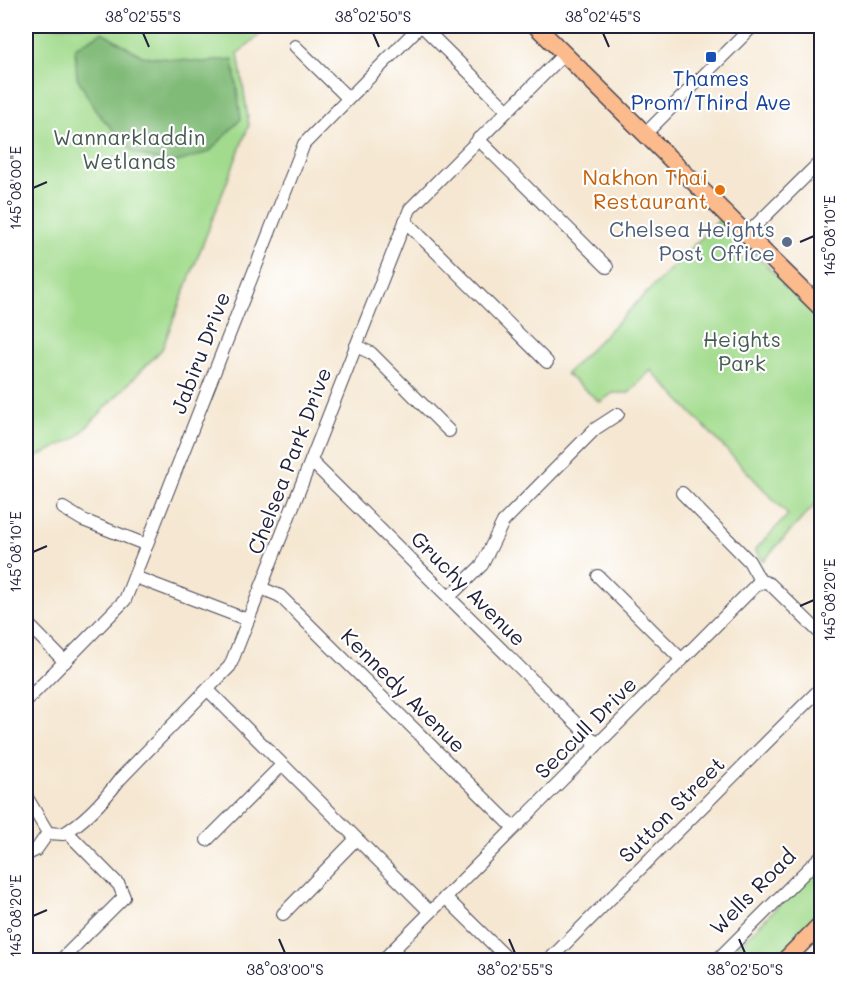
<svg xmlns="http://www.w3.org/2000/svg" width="847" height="986" font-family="Mali,sans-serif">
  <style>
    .green { fill: #a2db8d; stroke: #627e64; stroke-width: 1.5 }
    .forest { fill: #81bb78; stroke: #526e5a; stroke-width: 1.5 }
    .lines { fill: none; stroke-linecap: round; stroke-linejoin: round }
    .minor-casing { stroke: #424052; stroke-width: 14 }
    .major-casing { stroke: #424052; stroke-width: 19 }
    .minor { stroke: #fff; stroke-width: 12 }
    .major { stroke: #fbbb8c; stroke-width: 16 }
    .ticks { fill: none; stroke: #22223b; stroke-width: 2 }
    .transit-dot { fill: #1a4fb4; stroke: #fff; stroke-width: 2 }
    .food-dot { fill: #e8710a; stroke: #fff; stroke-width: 2 }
    .service-dot { fill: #5c6f8a; stroke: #fff; stroke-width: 2 }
    .labels { text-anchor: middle; stroke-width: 4.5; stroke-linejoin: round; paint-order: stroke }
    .transit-label { font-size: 21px; fill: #164399; stroke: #fff }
    .park-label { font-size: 21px; fill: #485a54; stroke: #fff }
    .food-label { font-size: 21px; fill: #c56008; stroke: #fff; text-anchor: end }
    .service-label { font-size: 21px; fill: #4e5e75; stroke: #fff; text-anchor: end }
    .street-label { font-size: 21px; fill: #22223b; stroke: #fff }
    .neatline { fill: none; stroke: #22223b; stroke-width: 2 }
    .ticks-label { font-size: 15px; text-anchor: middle; fill: #22223b }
  </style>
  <rect width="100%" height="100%" fill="#fff"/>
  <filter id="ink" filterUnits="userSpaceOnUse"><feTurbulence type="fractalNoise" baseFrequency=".0167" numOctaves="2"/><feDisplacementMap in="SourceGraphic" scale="12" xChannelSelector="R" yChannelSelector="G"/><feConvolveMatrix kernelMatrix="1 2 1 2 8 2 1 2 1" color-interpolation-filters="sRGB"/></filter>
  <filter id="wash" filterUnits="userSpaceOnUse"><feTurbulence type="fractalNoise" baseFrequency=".008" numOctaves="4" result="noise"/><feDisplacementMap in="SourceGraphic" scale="24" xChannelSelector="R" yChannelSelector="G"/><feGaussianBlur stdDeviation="1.35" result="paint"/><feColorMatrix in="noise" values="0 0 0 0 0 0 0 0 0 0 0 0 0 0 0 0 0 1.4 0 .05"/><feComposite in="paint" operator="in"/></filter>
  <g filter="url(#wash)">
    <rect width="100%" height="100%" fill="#f5e7d1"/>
    <g class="green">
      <polygon points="26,26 270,26 238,53 249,125 162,349 76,438 26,462"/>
      <polygon points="720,219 821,320 821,498 763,561 755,550 788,515 651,370 629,393 613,393 600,402 566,374"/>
      <polygon points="821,862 821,914 776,960 725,960"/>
    </g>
    <polygon class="forest" points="102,32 142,56 202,62 233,59 241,119 209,152 171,164 134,153 95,110 77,77 75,48"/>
  </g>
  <g filter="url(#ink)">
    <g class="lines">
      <g class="minor-casing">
        <g id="minor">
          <polyline points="422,26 507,110"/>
          <polyline points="295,46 347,97"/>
          <polyline points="645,134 753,26"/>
          <polyline points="478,139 607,267"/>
          <polyline points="405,221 547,362"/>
          <polyline points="746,235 822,160"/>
          <polyline points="356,346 371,353 449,431"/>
          <polyline points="311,461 597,744"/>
          <polyline points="682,493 749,561 761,582"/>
          <polyline points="63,508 83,520 147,545"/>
          <polyline points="598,576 682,660"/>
          <polyline points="135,577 248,620"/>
          <polyline points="261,588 280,596 514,828"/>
          <polyline points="449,597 482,565 503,522 595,429 618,414"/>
          <polyline points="26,622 65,662"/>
          <polyline points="208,690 430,912"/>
          <polyline points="27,700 125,600 304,144 420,26"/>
          <polyline points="26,796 48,833"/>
          <polyline points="207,840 282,765"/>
          <path d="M26,855l10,-5 12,-17 15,1c22,-13 42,-35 57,-55l110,-113 180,-457 155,-156"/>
          <polyline points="445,897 509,960"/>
          <polyline points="283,914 356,839"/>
          <polyline points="63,958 124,897 119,885 67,832"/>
          <polyline points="383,960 757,584 765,582 770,584 822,635"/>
          <polyline points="549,960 822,687"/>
          <polyline points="717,960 822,855"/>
        </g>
      </g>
      <g class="major-casing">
        <g id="major">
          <polyline points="536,26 822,309"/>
          <polyline points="785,960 822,923"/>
        </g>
      </g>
      <use href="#minor" class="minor"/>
      <use href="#major" class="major"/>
    </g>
  </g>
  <path class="ticks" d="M143,33l6,14M373,33l6,14M603,33l6,14M33,188l14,-6M800,242l14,-6M33,552l14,-6M800,606l14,-6M33,916l14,-6M279,939l6,14M509,939l6,14M739,939l6,14"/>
  <rect class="transit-dot" x="705" y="51" width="12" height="12" rx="3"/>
  <circle class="food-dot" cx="720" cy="190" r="6"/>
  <circle class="service-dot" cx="787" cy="242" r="6"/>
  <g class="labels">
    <g class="transit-label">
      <text x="711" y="86">Thames<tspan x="711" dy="24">Prom/Third Ave</tspan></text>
    </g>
    <g class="park-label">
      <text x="129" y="145">Wannarkladdin<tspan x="129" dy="24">Wetlands</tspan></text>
      <text x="742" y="347">Heights<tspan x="742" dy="24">Park</tspan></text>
    </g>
    <g class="food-label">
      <text x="708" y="185">Nakhon Thai<tspan x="708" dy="24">Restaurant</tspan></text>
    </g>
    <g class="service-label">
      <text x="775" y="237">Chelsea Heights<tspan x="775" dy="24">Post Office</tspan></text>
    </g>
    <g class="street-label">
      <text transform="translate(201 353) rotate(-69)" y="7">Jabiru Drive</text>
      <text transform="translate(290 461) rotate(-69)" y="7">Chelsea Park Drive</text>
      <text transform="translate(468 589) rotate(45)" y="7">Gruchy Avenue</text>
      <text transform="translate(403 691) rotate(45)" y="7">Kennedy Avenue</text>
      <text transform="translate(586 728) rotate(-45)" y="7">Seccull Drive</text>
      <text transform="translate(672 810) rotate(-45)" y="7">Sutton Street</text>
      <text transform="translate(753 892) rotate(-45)" y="7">Wells Road</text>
    </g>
  </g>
  <rect width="847" height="986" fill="none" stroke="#fff" stroke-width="66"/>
  <rect x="33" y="33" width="781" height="920" class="neatline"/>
  <g class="ticks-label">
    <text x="143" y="22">38°02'55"S</text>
    <text x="373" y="22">38°02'50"S</text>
    <text x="603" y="22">38°02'45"S</text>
    <text transform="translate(16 188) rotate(-90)" y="5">145°08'00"E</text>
    <text transform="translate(830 236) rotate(-90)" y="5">145°08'10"E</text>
    <text transform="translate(16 552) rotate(-90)" y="5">145°08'10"E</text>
    <text transform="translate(830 600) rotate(-90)" y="5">145°08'20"E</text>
    <text transform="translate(16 916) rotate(-90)" y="5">145°08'20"E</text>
    <text x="285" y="975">38°03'00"S</text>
    <text x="515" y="975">38°02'55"S</text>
    <text x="745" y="975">38°02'50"S</text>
  </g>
</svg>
